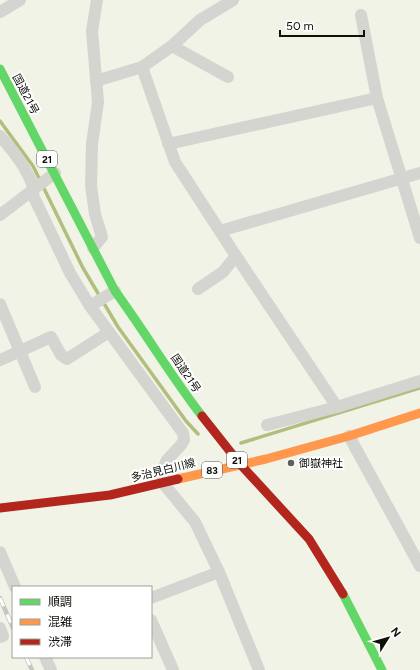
<svg xmlns="http://www.w3.org/2000/svg" width="420" height="670" font-family="Figtree,'Noto Sans JP',sans-serif">
  <style>
    .lines { fill: none; stroke-linecap: round; stroke-linejoin: round }
    .stream { stroke: #b2be7d; stroke-width: 3.5 }
    .street { stroke: #d4d4d1; stroke-width: 12 }
    .fast { stroke: #63d668; stroke-width: 9 }
    .slow { stroke: #ff974d; stroke-width: 9 }
    .jam { stroke: #b3261e; stroke-width: 9 }
    .rail-casing { stroke: #c6c7c3; stroke-width: 4.5 }
    .rail { stroke: #fff; stroke-width: 3; stroke-dasharray: 9; stroke-linecap: butt }
    .poi-dot { fill: #5e5f56; stroke: #fff; stroke-width: 1.5 }
    .labels { text-anchor: middle; stroke-width: 4; stroke-linejoin: round; paint-order: stroke }
    .shield { fill: #fff; stroke: #575852; stroke-width: 1 }
    .shield-label { font-size: 10px; font-weight: bold; fill: #0f1008 }
    .street-label { font-size: 11px; fill: #0f1008; stroke: #fff }
    .poi-label { font-size: 11px; fill: #0f1008; stroke: #fff; text-anchor: start }
  </style>
  <rect width="100%" height="100%" fill="#f0f3e6"/>
  <g class="lines">
    <g class="stream">
      <polyline points="0,121 33,166 83,268 118,327 186,421 198,434"/>
      <polyline points="241,443 420,388"/>
    </g>
    <g class="street">
      <polyline points="0,12 20,0"/>
      <polyline points="361,15 377,98 420,238"/>
      <polyline points="172,46 200,20 233,0"/>
      <polyline points="142,67 175,162 236,256 337,407"/>
      <polyline points="96,81 142,67 172,46 228,77"/>
      <path d="M0,136c14,16 28,33 34,54"/>
      <polyline points="168,144 377,98"/>
      <polyline points="31,191 70,273 90,306 183,433 184,440 181,445 167,460 163,469 163,483 195,522 219,572 259,670"/>
      <polyline points="0,215 55,173"/>
      <polyline points="220,231 420,173"/>
      <polyline points="93,248 102,237 95,214 91,186 92,144 98,102 92,31 97,0"/>
      <polyline points="198,289 223,272 236,256"/>
      <polyline points="0,304 35,387"/>
      <polyline points="90,306 115,291"/>
      <polyline points="0,360 51,337 61,355 67,359 109,332"/>
      <polyline points="267,425 337,407 420,381"/>
      <polyline points="349,436 420,566"/>
      <polyline points="0,552 15,587"/>
      <polyline points="151,598 219,572"/>
      <polyline points="151,620 173,670"/>
      <polyline points="0,628 3,636 0,637"/>
      <polyline points="45,657 51,670"/>
    </g>
    <g class="fast">
      <path d="M0,69l115,222c30,41 56,85 87,125"/>
      <polyline points="343,594 382,670"/>
    </g>
    <polyline class="slow" points="178,479 266,459 349,436 420,413"/>
    <g class="jam">
      <polyline points="202,416 240,464 309,539 343,594"/>
      <polyline points="0,508 110,495 178,479"/>
    </g>
    <g class="rail-casing">
      <g id="rail">
        <polyline points="0,598 13,628"/>
        <polyline points="26,657 32,670"/>
      </g>
    </g>
    <use href="#rail" class="rail"/>
  </g>
  <circle class="poi-dot" cx="291" cy="463" r="4"/>
  <g class="labels">
    <g class="shield">
      <rect x="37" y="151" width="20" height="16" rx="3"/>
      <rect x="227" y="452" width="20" height="16" rx="3"/>
      <rect x="202" y="462" width="20" height="16" rx="3"/>
    </g>
    <g class="shield-label">
      <text x="47" y="163">21</text>
      <text x="237" y="464">21</text>
      <text x="212" y="474">83</text>
    </g>
    <g class="street-label">
      <text transform="translate(26 94) rotate(62)" y="4">国道21号</text>
      <text transform="translate(186 373) rotate(56)" y="4">国道21号</text>
      <text transform="translate(163 470) rotate(-14)" y="4">多治見白川線</text>
    </g>
    <g class="poi-label">
      <text x="299" y="467">御嶽神社</text>
    </g>
  </g>
  <rect x="12" y="586" width="140" height="72" fill="#ffffff" stroke="#9f9f9c"/>
  <rect x="20" y="599" width="20" height="6" fill="#63d668" stroke="#9f9f9c"/>
  <text x="48" y="606" font-size="12" fill="#0f1008">順調</text>
  <rect x="20" y="619" width="20" height="6" fill="#ff974d" stroke="#9f9f9c"/>
  <text x="48" y="626" font-size="12" fill="#0f1008">混雑</text>
  <rect x="20" y="639" width="20" height="6" fill="#b3261e" stroke="#9f9f9c"/>
  <text x="48" y="646" font-size="12" fill="#0f1008">渋滞</text>
  <g transform="translate(388 638) rotate(53)" stroke="#ffffff" stroke-width="3" paint-order="stroke">
  <path d="M0-3L7 15L0 10L-7 15Z" fill="#0f1008"/>
  <text y="-6" font-size="11" font-weight="bold" text-anchor="middle" fill="#0f1008">N</text>
  </g>
  <path d="M280 30v6h84v-6" fill="none" stroke="#0f1008" stroke-width="2"/>
  <text x="286" y="30" font-size="12" fill="#0f1008" stroke="#ffffff" stroke-width="3" paint-order="stroke">50 m</text>
</svg>
